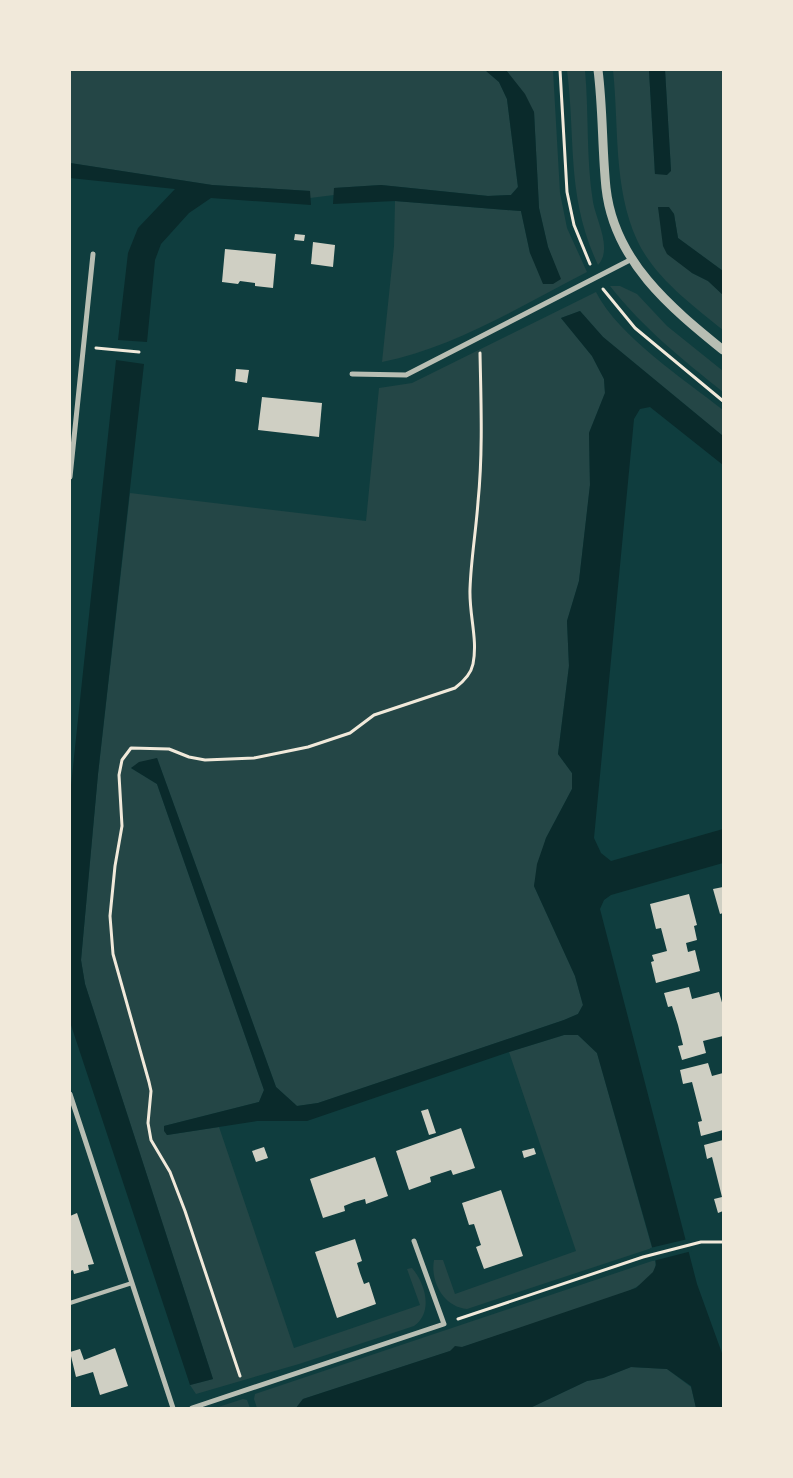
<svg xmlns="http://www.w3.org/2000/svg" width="793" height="1478" font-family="Roboto,sans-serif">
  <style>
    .green { fill: #244646 }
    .water { fill: #0a2a2b }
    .pier { fill: #0f3d3e }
    .building { fill: #cfcfc3 }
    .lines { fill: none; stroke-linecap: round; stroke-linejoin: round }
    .path { stroke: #f1e9da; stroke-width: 3 }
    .service { stroke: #b8beb3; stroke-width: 4 }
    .minor { stroke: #b8beb3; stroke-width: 5 }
    .tertiary { stroke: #b8beb3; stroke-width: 9 }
  </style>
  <rect width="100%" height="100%" fill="#0f3d3e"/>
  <g class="green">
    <polygon points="70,70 485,70 499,82 507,99 518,187 511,195 488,196 381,185 334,188 334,195 310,198 310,191 212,185 70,163"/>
    <path d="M506,70h47l7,123 7,35 20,44c-66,34 -132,75 -205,90l12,-116 1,-45 126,10 9,42 30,26 -12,-32 -9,-39 -5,-96z"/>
    <path d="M567,70h18c4,44 1,89 8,132 3,18 20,47 5,63 -32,-69 -22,-123 -31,-195z"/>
    <path d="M613,70h36l6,104 16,-3 -6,-101h58v201l-45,-33 -4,-24 -5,-6h-11l34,65 16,8 15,14v35c-31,-25 -69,-53 -86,-90 -24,-53 -18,-114 -24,-170z"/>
    <path d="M610,286h10l17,8 30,32 56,45v21c-41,-33 -80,-64 -113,-106z"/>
    <path d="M596,292c22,44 89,88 127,118v26l-120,-99 -23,-26 -19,7 31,38 12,23 1,14 -16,40 1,52 -11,96 -12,40 2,45 -11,88 14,19v16l-26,49 -12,48 41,90 8,29 -5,9 -14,6 -246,83 -21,3 -21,-19 -119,-329 -26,10 26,16 107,306 -5,12 -95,24 3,9 52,-8 75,221 126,-43 -13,-36 5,-1c13,15 22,44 2,58l-115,38 -103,30 -6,-9 23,-6 -128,-395 -4,-24 17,-186 32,-281 236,28 13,-133 33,-5z"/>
    <path d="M564,1035h14l19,18 55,195 -185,61c-23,-2 -37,-27 -33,-49h9l12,34 121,-43 -67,-199z"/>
    <path d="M655,1260c6,25 -44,37 -61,44l-291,95 -7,9h-39l-3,-9 1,-5z"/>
    <polygon points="631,1367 667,1369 691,1387 696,1408 530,1408 587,1381 603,1378"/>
    <polygon points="243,1399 247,1400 250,1408 215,1408"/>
  </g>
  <g class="water">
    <polygon points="485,70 506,70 525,94 534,112 539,208 548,247 561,279 553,284 543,284 530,253 521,211 395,201 333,204 334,188 381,185 488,196 511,195 518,187 507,99 499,82"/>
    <polygon points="649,70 665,70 671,171 667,175 655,174"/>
    <polygon points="70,163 212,185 310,191 311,205 211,198 189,213 161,244 155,260 147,342 118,340 128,253 138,228 175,189 70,178"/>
    <polygon points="658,207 669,207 674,214 678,238 723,271 723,295 708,281 692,273 667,254 663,246"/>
    <polygon points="580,311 603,337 723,436 723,465 650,407 640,409 634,419 594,838 601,853 611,861 723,829 723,863 611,895 604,900 600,909 697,1284 723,1356 723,1408 696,1408 691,1386 667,1369 631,1367 603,1378 587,1381 530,1408 296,1408 303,1399 450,1351 455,1346 462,1347 636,1288 653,1272 656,1265 655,1257 597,1053 578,1035 564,1035 509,1052 307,1121 257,1121 167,1135 164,1131 164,1126 259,1102 264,1090 157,784 131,768 139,762 157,758 276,1087 297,1106 318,1103 564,1020 578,1014 583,1005 575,976 534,886 537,864 546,838 572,789 572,773 558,754 569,666 567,621 579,581 590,485 589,433 605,393 604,379 592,356 561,318"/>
    <polygon points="116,360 144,364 98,774 81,960 85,984 213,1379 190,1385 70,1022 70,795"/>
  </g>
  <polygon class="pier" points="688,1239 692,1251 653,1261 650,1248"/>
  <g class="building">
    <polygon points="295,234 305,235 304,241 294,240"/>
    <polygon points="313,242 335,245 333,267 311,264"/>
    <polygon points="225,249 276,254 273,288 255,286 255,283 240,281 238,284 222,282"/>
    <polygon points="236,369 249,370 247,383 235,381"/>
    <polygon points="262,397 322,403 319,437 258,430"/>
    <polygon points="723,887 723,913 720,914 713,889"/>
    <polygon points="689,894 697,925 694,926 697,940 686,943 688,952 695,950 700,971 656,983 651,962 654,961 652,955 667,951 661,928 656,929 650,904"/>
    <polygon points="689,987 692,999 719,992 723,1006 723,1036 703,1041 706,1053 682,1060 678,1046 683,1045 678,1025 672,1006 668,1007 664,993"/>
    <polygon points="708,1063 712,1076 723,1073 723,1130 701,1136 698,1122 702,1121 692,1082 683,1084 680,1070"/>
    <polygon points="428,1109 436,1133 429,1135 421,1111"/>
    <polygon points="461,1128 475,1168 453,1175 451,1170 430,1177 431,1182 409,1190 396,1151"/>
    <polygon points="723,1140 723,1211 718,1213 714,1199 722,1197 712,1157 707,1159 704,1145"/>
    <polygon points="264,1147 268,1158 256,1162 252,1151"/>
    <polygon points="534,1148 536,1154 524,1158 522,1151"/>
    <polygon points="375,1157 388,1196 366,1204 365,1199 354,1202 344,1206 345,1211 323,1218 310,1179"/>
    <polygon points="501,1190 523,1256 484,1269 476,1247 481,1245 474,1224 469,1225 462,1203"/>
    <polygon points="77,1213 94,1264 88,1265 89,1270 74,1274 73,1270 70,1271 70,1216"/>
    <polygon points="355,1239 362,1261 357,1263 360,1273 364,1284 369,1282 376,1304 337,1318 315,1252"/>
    <polygon points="115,1348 128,1386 100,1395 93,1372 76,1377 70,1352 80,1349 84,1360"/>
  </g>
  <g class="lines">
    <g class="path">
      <polyline points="560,70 567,192 574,225 590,264"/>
      <polyline points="603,289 635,328 723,401"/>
      <polyline points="96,348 139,352"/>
      <polyline points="458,1319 643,1257 701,1242 723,1242"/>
      <path d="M240,1376l-55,-165 -15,-39 -19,-32 -3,-17 3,-32 -2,-9 -36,-128 -3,-38 5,-50 7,-40 -3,-51 3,-15 9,-12 38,1 20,8 16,3 49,-2 54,-11 42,-14 24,-18 81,-27c8,-6 16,-14 18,-24 5,-25 -4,-49 -3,-75 1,-30 6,-58 8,-87 5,-50 3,-99 2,-149"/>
    </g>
    <polyline class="service" points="70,1303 132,1283"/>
    <g class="minor">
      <polyline points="352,374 406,375 632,259"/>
      <polyline points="70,477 93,254"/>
      <polyline points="70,1094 173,1408"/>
      <polyline points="192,1408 444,1324 414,1241"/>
    </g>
    <path class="tertiary" d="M598,70c5,39 4,79 8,118 8,73 64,119 117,162"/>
  </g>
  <rect width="793" height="1478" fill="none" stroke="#f1e9da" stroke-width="142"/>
</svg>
